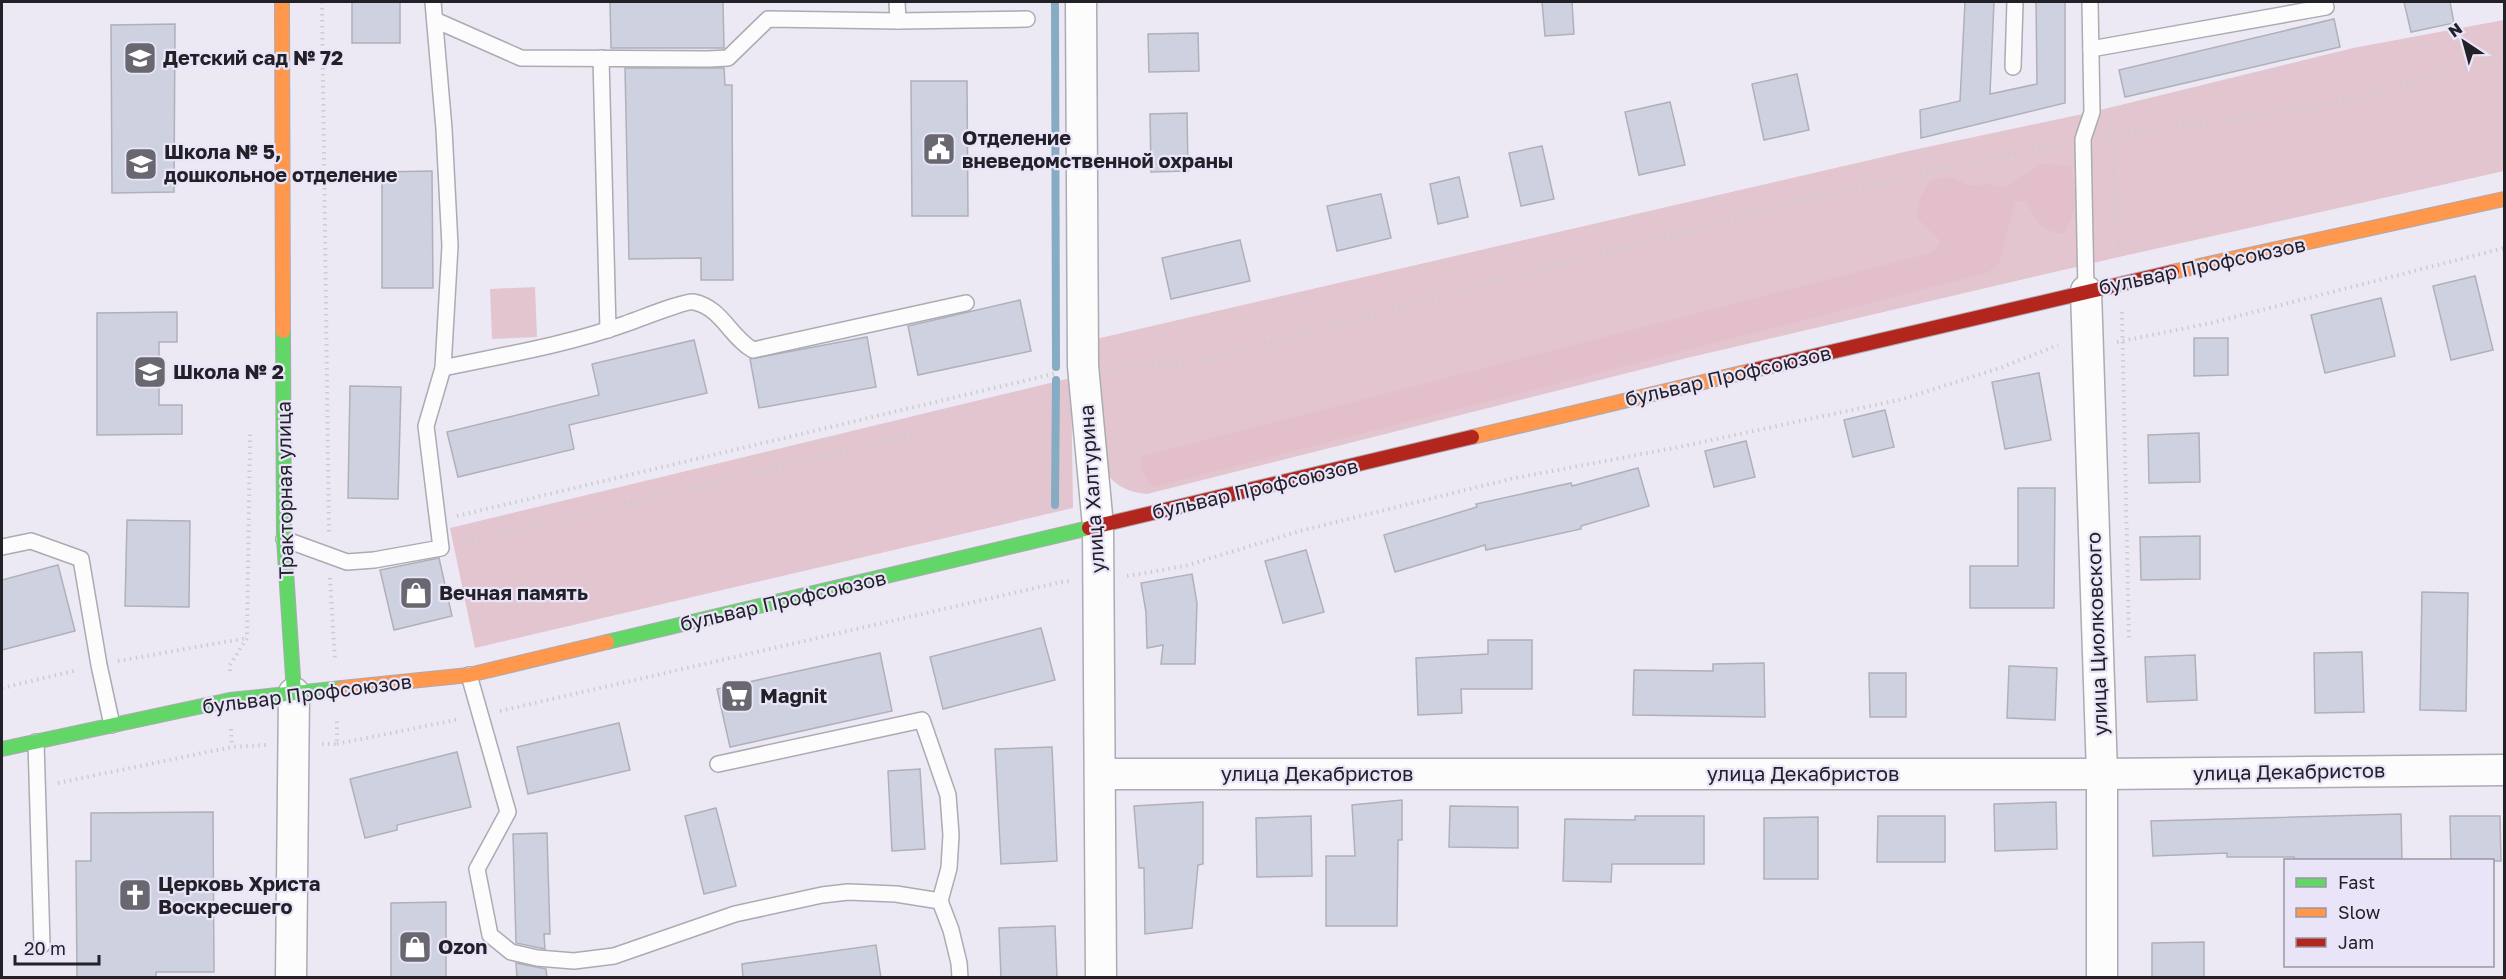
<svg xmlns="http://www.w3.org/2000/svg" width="2506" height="979" font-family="'Golos Text',sans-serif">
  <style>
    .green { fill: #e3c5d0 }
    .forest { fill: #e2bfcb }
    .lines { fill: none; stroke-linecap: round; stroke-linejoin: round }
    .stream { stroke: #86acc4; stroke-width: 8 }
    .building { fill: #ced1df; stroke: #b0b0b9; stroke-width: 1.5 }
    .lane-casing { stroke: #acaab3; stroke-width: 18 }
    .street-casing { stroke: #acaab3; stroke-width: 33 }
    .fast-casing { stroke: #acaab3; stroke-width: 16 }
    .slow-casing { stroke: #acaab3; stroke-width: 16 }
    .jam-casing { stroke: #acaab3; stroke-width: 16 }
    .path { stroke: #cccccf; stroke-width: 4; stroke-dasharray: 1.5 4.5; stroke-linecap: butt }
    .lane { stroke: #fcfcfd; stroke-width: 15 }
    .street { stroke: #fcfcfd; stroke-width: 30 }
    .fast { stroke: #63d668; stroke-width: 14 }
    .slow { stroke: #ff974d; stroke-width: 14 }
    .jam { stroke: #b3261e; stroke-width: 14 }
    .labels { text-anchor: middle; stroke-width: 4.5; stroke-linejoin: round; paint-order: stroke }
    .poi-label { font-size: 20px; font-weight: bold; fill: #232128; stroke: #eae4f9; text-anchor: start }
    .street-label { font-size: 20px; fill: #232128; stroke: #eae4f9 }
  </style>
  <rect width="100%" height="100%" fill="#ece9f4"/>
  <g class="green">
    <path d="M2504,20v151l-385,86 -432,101 -540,136c-19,-2 -33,-8 -42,-24l-9,-131 817,-189 179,-38 261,-64z"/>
    <polygon points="535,287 537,337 492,339 490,289"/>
    <polygon points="1071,378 1073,508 475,648 450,528"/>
  </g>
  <path class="forest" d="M2041,164l29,2c7,24 9,46 -7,68 -24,-4 -26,-13 -37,-33h-11l-16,63 -12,9 -833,214c-10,-9 -15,-17 -11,-31l791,-204 6,-11 -23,-23 3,-19 9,-17 17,-6 25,10 17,-2 16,4z"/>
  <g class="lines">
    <g class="stream">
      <polyline points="1055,2 1056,367"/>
      <polyline points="1055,505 1056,380"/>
    </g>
  </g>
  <g class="building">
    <rect x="352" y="2" width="48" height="41"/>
    <polygon points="610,2 723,2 724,48 611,48"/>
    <polygon points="1542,2 1572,2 1574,34 1545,36"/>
    <polygon points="1965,2 1994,2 1990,94 2037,84 2036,2 2065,2 2065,103 1921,138 1920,110 1960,101"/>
    <polygon points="2404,2 2450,2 2454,23 2411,32"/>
    <polygon points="2334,19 2340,47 2125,97 2119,70"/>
    <polygon points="175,24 174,192 112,193 111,25"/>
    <polygon points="1198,33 1199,71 1149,72 1148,34"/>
    <polygon points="625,68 724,68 725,85 732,85 733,280 701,280 701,258 629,259"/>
    <polygon points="1797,74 1809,130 1764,140 1752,84"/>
    <polygon points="911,81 967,81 968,216 912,216"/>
    <polygon points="1670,102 1685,165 1639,175 1625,112"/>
    <polygon points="1187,113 1188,171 1151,172 1150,114"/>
    <polygon points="1542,146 1554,199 1521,206 1509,153"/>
    <polygon points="432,171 433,288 382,288 382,172"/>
    <polygon points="1459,177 1468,217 1438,224 1430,184"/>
    <polygon points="1381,194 1391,238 1337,251 1327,206"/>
    <polygon points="1240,240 1250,281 1171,299 1162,258"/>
    <polygon points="2475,276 2493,350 2451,360 2433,286"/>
    <polygon points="2381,298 2395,356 2325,373 2311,315"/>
    <polygon points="1020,300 1031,351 918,375 908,326"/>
    <polygon points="177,312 177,342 159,342 159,405 182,405 182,434 97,435 97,313"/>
    <polygon points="867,337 876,387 759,408 750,359"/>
    <polygon points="2194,338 2228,338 2228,375 2194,376"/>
    <polygon points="694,340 707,393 569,425 574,449 458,477 447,432 599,395 592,364"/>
    <polygon points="2039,373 2051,440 2005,449 1992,382"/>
    <polygon points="350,386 401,387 398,499 348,498"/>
    <polygon points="1885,410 1894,447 1853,457 1844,420"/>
    <polygon points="2199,433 2200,482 2149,483 2148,435"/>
    <polygon points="1746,441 1755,477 1714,487 1705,451"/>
    <polygon points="1638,468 1649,506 1581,526 1581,529 1486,550 1485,545 1395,572 1384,535 1477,507 1476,504 1571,483 1572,486"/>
    <polygon points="2018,488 2055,488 2054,608 1970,608 1970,566 2018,566"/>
    <polygon points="127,520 190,521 189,607 125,606"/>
    <polygon points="2200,536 2200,579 2141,580 2140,537"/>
    <polygon points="1306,550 1324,612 1283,623 1265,561"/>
    <polygon points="439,558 452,616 394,630 380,570"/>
    <polygon points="58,565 75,631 2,650 2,580"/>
    <polygon points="1192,574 1197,603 1195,664 1161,664 1163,645 1147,648 1146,612 1141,583"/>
    <polygon points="2422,592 2468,593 2466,711 2420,710"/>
    <polygon points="1041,628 1055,680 943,709 930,657"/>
    <polygon points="1488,640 1532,640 1532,689 1461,689 1462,713 1418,715 1416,658 1488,654"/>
    <polygon points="2362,652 2364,712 2315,713 2314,653"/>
    <polygon points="880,653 892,711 730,747 717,689"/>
    <polygon points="2195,655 2197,700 2147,702 2145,657"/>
    <polygon points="1764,663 1765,717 1633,715 1634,670 1713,671 1713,664"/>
    <polygon points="2009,666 2057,668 2055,720 2007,718"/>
    <polygon points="1869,673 1906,673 1906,717 1870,717"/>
    <polygon points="619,723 630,770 528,794 517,747"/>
    <polygon points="1052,747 1057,861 1001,864 995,749"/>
    <polygon points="457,752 471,807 397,825 397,830 365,838 350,779"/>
    <polygon points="920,769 925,849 892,851 888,771"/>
    <polygon points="1402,800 1402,840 1398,840 1397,926 1326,926 1326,856 1355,856 1352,805"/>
    <polygon points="1203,802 1203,864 1198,865 1192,928 1145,934 1144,868 1139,868 1134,806"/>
    <polygon points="2056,802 2057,849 1995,851 1994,804"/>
    <polygon points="1450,806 1518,807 1518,848 1449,847"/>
    <polygon points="716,808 736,886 704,894 685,816"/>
    <polygon points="213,812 214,972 156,972 156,978 77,978 76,861 91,861 91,813"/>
    <polygon points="2401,814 2402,861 2294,861 2294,857 2227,857 2227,853 2153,856 2151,821"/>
    <polygon points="1311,816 1312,876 1257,877 1256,818"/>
    <polygon points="1635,816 1704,816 1704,864 1612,864 1611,882 1563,881 1565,819 1635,820"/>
    <polygon points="1878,816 1945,816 1945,862 1877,862"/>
    <polygon points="2450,816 2500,816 2501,861 2451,861"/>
    <polygon points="1818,817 1818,879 1764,879 1764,818"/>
    <polygon points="547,833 550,934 544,934 545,949 516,943 513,834"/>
    <polygon points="446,902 446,978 391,978 391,903"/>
    <polygon points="1055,926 1057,978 1001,978 999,928"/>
    <polygon points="2204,942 2204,978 2152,978 2152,943"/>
    <polygon points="876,945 881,978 743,978 742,964"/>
    <polygon points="516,963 546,969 547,978 517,978"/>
  </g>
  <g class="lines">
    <g class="lane-casing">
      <g id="lane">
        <polyline points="435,20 521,58 708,59 728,58 768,19 898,21 897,2"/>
        <polyline points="898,21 1027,19"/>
        <polyline points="2091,49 2326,7"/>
        <polyline points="601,58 608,330"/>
        <polyline points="2013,67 2015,2"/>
        <polyline points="2086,291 2083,139 2092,112 2090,2"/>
        <path d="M443,368c61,-13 123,-23 182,-44 12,-4 61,-24 69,-22 28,6 36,35 59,48l213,-47"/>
        <polyline points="284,539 347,562 374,560 441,548 426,426 443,368 450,246 444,129 433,2"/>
        <polyline points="2,547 31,541 81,559 99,665 112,725"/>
        <polyline points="469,675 508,812 477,869 490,935 511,952 537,958 574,961 614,956 735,914 822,895 848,892 896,894 940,901"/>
        <polyline points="36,742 42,945"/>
        <polyline points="718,764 922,720 948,795 951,835 949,868 940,901 951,930 959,963 960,978"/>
      </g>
    </g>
    <g class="street-casing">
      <g id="street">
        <polyline points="1081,2 1083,366 1098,526 1101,978"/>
        <polyline points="2086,291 2102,774 2102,978"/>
        <polyline points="1101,774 2102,774 2504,770"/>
        <polyline points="291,978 294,693"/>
      </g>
    </g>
    <g class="fast-casing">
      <g id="fast">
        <polyline points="283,331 284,539 294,693"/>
        <polyline points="607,642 1089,528"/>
        <polyline points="2,749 230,700 342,688"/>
      </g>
    </g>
    <g class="slow-casing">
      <g id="slow">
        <polyline points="282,2 283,331"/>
        <polyline points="2172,272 2504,199"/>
        <polyline points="1472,437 1750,371"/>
        <polyline points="342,688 469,675 607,642"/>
      </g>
    </g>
    <g class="jam-casing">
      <g id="jam">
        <polyline points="1750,371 2172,272"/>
        <polyline points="1089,528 1472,437"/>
      </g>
    </g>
    <g class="path">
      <polyline points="322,2 329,535"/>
      <polyline points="2111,127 2119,254"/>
      <polyline points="2105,136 2327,105 2504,58"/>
      <polyline points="2122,312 2129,641"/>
      <polyline points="2117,342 2211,323 2504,248"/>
      <polyline points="1111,370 1203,360 1809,198 2063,143"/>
      <polyline points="457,516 1057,373"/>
      <polyline points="461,543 930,430"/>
      <polyline points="1127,576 1185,566 1300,531 1510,479 1679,447 1903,399 2000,368 2058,345"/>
      <polyline points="330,578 335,661"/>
      <polyline points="118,661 247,638"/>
      <polyline points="230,671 230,665 247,638 250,434"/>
      <polyline points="2,688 78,670"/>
      <polyline points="500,711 1061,582 1071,581"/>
      <polyline points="231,729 232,747"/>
      <polyline points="322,744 337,744 337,719"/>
      <polyline points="337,744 460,719"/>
      <polyline points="58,783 232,747 266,745"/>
    </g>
    <use href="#lane" class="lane"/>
    <use href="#street" class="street"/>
    <use href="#fast" class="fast"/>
    <use href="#slow" class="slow"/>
    <use href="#jam" class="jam"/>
  </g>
  <defs>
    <g id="school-square" transform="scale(1.725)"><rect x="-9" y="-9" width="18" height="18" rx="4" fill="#69676f" stroke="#eae4f9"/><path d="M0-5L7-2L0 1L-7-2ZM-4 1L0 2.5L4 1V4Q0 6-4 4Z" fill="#fff"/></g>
    <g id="civic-square" transform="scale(1.725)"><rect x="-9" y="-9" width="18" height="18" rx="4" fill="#69676f" stroke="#eae4f9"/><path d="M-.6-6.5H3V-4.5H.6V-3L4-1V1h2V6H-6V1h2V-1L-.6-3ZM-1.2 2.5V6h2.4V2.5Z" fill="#fff"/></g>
    <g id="shop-square" transform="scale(1.725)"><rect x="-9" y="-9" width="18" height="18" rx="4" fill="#69676f" stroke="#eae4f9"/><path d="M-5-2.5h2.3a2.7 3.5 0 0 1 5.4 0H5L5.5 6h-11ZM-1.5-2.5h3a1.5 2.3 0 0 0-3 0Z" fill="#fff"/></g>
    <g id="supermarket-square" transform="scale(1.725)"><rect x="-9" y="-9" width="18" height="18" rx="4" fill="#69676f" stroke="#eae4f9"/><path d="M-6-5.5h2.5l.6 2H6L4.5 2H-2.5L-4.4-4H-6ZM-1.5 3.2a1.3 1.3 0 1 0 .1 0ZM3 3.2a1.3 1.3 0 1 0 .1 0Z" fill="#fff"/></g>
    <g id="church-square" transform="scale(1.725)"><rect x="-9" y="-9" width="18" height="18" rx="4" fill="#69676f" stroke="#eae4f9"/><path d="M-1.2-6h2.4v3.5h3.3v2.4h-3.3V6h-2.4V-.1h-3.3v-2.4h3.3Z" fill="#fff"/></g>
  </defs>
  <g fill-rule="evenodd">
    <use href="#school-square" x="140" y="58"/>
    <use href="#civic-square" x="939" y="149"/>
    <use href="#school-square" x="141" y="164"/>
    <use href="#school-square" x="150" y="372"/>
    <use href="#shop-square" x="416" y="593"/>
    <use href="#supermarket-square" x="737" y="696"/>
    <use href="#church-square" x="135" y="895"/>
    <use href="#shop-square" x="415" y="947"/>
  </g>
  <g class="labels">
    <g class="poi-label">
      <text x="163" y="65">Детский сад № 72</text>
      <text x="962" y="145">Отделение<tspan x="962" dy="23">вневедомственной охраны</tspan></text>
      <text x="164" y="159">Школа № 5,<tspan x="164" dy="23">дошкольное отделение</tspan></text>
      <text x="173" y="379">Школа № 2</text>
      <text x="439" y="600">Вечная память</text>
      <text x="760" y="703">Magnit</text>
      <text x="158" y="891">Церковь Христа<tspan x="158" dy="23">Воскресшего</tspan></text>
      <text x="438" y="954">Ozon</text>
    </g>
    <g class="street-label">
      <text transform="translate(2202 266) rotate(-12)" y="7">бульвар Профсоюзов</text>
      <text transform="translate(1728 376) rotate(-13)" y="7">бульвар Профсоюзов</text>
      <text transform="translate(1092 489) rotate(-94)" y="7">улица Халтурина</text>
      <text transform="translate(1255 489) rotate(-13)" y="7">бульвар Профсоюзов</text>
      <text transform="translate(285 490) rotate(-91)" y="7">Тракторная улица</text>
      <text transform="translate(783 601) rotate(-13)" y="7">бульвар Профсоюзов</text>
      <text transform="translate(2097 634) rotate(-92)" y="7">улица Циолковского</text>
      <text transform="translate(307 694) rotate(-7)" y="7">бульвар Профсоюзов</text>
      <text transform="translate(2289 772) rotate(-1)" y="7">улица Декабристов</text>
      <text x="1317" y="781">улица Декабристов</text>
      <text x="1803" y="781">улица Декабристов</text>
    </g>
  </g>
  <rect width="2506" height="979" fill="none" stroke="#232128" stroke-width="6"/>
  <rect x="2284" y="859" width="210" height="108" fill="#eae4f9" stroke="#9a96a5" stroke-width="1.5"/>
  <rect x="2296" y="878" width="30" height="9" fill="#63d668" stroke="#9a96a5" stroke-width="1.5"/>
  <text x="2338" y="889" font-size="18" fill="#232128">Fast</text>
  <rect x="2296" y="908" width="30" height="9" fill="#ff974d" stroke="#9a96a5" stroke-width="1.5"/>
  <text x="2338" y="919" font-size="18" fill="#232128">Slow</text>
  <rect x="2296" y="938" width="30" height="9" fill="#b3261e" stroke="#9a96a5" stroke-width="1.5"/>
  <text x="2338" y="949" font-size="18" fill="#232128">Jam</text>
  <g transform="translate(2464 42) rotate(324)" stroke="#eae4f9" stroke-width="4.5" paint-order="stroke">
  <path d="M0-4.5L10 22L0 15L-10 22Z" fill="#232128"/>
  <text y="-9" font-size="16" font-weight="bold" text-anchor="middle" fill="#232128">N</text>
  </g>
  <path d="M15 955v9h84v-9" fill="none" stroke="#232128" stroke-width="3"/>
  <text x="24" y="955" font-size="18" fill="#232128" stroke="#eae4f9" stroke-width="4.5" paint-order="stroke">20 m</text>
</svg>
